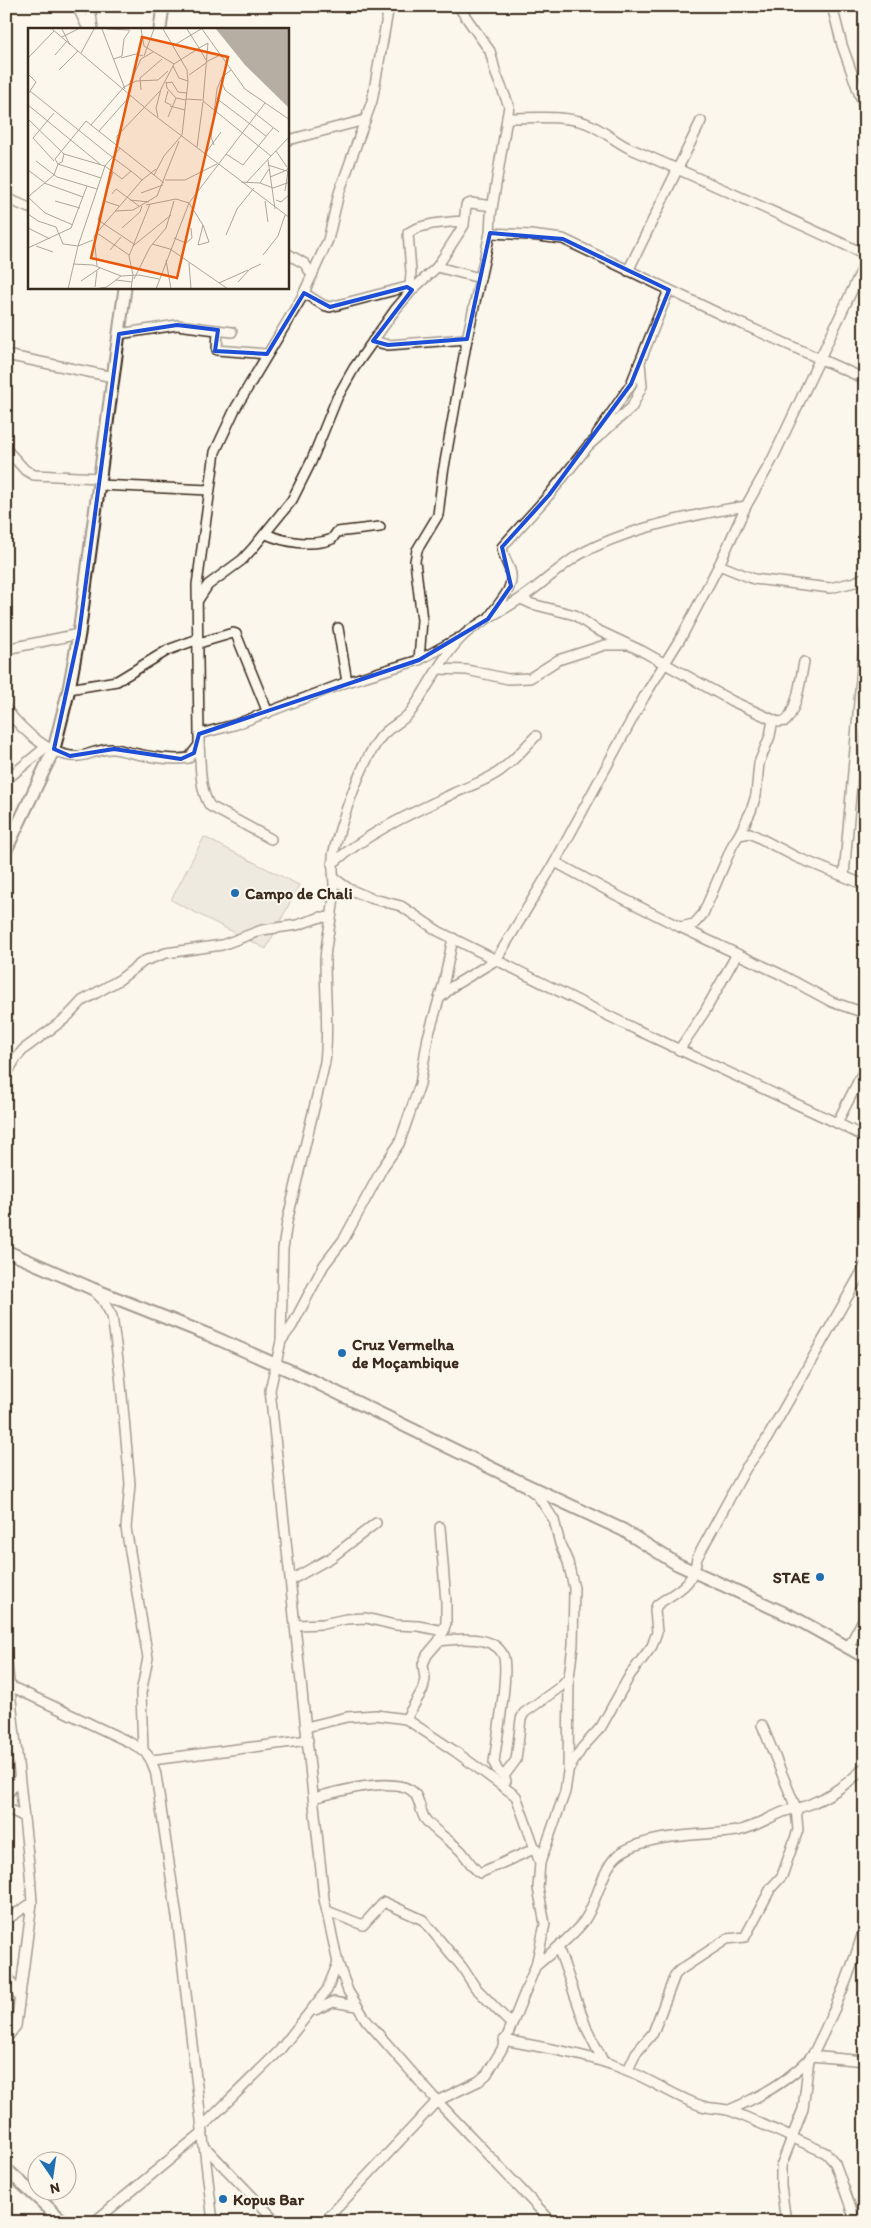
<svg xmlns="http://www.w3.org/2000/svg" width="871" height="2228" font-family="Itim,sans-serif">
  <style>
    .pitch { fill: #dfd9ce; stroke: #8d8276 }
    .lines { fill: none; stroke-linecap: round; stroke-linejoin: round }
    .minor-casing { stroke: #3b2a1e; stroke-width: 12 }
    .tertiary-casing { stroke: #3b2a1e; stroke-width: 15 }
    .minor { stroke: #fbf7ec; stroke-width: 9 }
    .tertiary { stroke: #fbf7ec; stroke-width: 11 }
    .marked { fill: none; stroke: #1d4ed8; stroke-width: 4; stroke-linejoin: round }
    .poi-dot { fill: #1f6fb2; stroke: #fbf7ec; stroke-width: 2 }
    .labels { text-anchor: middle; stroke-width: 4; stroke-linejoin: round; paint-order: stroke }
    .poi-label { font-size: 16px; font-weight: bold; fill: #3b2a1e; stroke: #fbf7ec; text-anchor: start }
    .inset-road { fill: none; stroke: #aea59a; stroke-width: 1 }
    .view { fill: #e8590c; fill-opacity: 0.15; stroke: #e8590c; stroke-width: 2.5 }
    .inset-edge { fill: none; stroke: #3b2a1e; stroke-width: 2.5 }
  </style>
  <rect width="100%" height="100%" fill="#fbf7ec"/>
  <filter id="ink" filterUnits="userSpaceOnUse"><feTurbulence type="fractalNoise" baseFrequency=".02" numOctaves="2"/><feDisplacementMap in="SourceGraphic" scale="10" xChannelSelector="R" yChannelSelector="G"/><feConvolveMatrix kernelMatrix="1 2 1 2 8 2 1 2 1" color-interpolation-filters="sRGB"/></filter>
  <g filter="url(#ink)">
    <polygon class="pitch" points="204,837 299,885 266,949 171,900"/>
    <g class="lines">
      <g class="minor-casing">
        <g id="minor">
          <polyline points="77,6 88,29"/>
          <polyline points="90,6 93,29"/>
          <polyline points="832,6 842,45 865,110"/>
          <path d="M507,118c26,0 55,-3 79,5 16,6 28,18 43,25 79,34 158,70 236,106"/>
          <polyline points="288,140 365,120"/>
          <polyline points="6,198 29,208"/>
          <polyline points="490,233 530,235 563,239 724,316 865,379"/>
          <polyline points="288,254 305,264 312,275"/>
          <polyline points="437,267 480,278"/>
          <polyline points="628,271 701,121"/>
          <path d="M410,288l1,-16 -3,-39c14,-10 39,-11 56,-12"/>
          <polyline points="304,293 323,305 330,307 407,287 412,290"/>
          <polyline points="218,330 217,350 267,354"/>
          <polyline points="119,334 177,325 232,332"/>
          <polyline points="373,341 388,345 467,339"/>
          <polyline points="6,355 113,377"/>
          <polyline points="597,434 631,384 669,290"/>
          <polyline points="6,449 25,470 34,475 100,478"/>
          <polyline points="99,485 209,490"/>
          <path d="M266,534c18,8 46,13 66,5l5,-7 43,-5"/>
          <polyline points="719,565 754,579 830,588 855,582 865,577"/>
          <path d="M521,599l11,5 43,11 20,14 47,22 90,50 46,21 8,-1c12,-15 14,-40 18,-59"/>
          <polyline points="198,600 208,585 242,560 253,548 292,500 311,462 337,398 354,368 395,310 412,290 437,267 464,225 466,205 471,203 492,206"/>
          <path d="M490,616c9,-14 26,-28 20,-46 -3,-8 -7,-14 -8,-23l47,-52 39,-49 44,-39 10,-21 -2,-24"/>
          <polyline points="338,628 347,682"/>
          <polyline points="199,643 233,633 236,634 268,713"/>
          <polyline points="6,649 79,634"/>
          <polyline points="419,660 422,620 415,561 417,550 438,515 443,473 467,339 490,233 491,215 509,106 496,74 490,51 458,6"/>
          <polyline points="438,669 467,670 508,679 530,678 558,660 605,645 627,645"/>
          <polyline points="69,689 117,681 168,650 198,639"/>
          <path d="M6,709c15,20 47,50 73,47 11,-1 22,-8 34,-7 5,0 10,2 15,3 19,4 42,9 61,6l10,-13v-11l35,-9 113,-43 72,-22 40,-22"/>
          <polyline points="199,734 197,585 215,452 235,409 302,297 328,240 339,193 372,101 389,6"/>
          <path d="M199,745c2,20 0,44 11,61l61,33"/>
          <polyline points="6,780 46,747"/>
          <polyline points="739,835 751,811 756,795 759,763 770,736 773,720"/>
          <polyline points="555,862 614,894 680,927 694,924 703,914 733,844 739,835 750,833 796,857 865,885"/>
          <path d="M332,864c35,-31 78,-50 120,-70 15,-7 31,-12 45,-21 15,-10 27,-25 39,-37"/>
          <polyline points="844,876 865,632"/>
          <polyline points="335,879 349,889 370,898 401,906 438,931 635,1029 837,1123"/>
          <polyline points="680,927 780,974 832,1002 865,1013"/>
          <polyline points="453,938 444,982 428,1037 420,1084 399,1144 383,1167 344,1239 324,1265 292,1326 281,1341 270,1390 324,1899 338,1963 348,1991 366,2020 437,2101 552,2222"/>
          <polyline points="439,999 453,986 496,960 555,862 644,697 683,634 719,565 746,506 772,460 865,263"/>
          <polyline points="679,1050 705,1011 737,954"/>
          <polyline points="865,1068 837,1123 865,1137"/>
          <polyline points="6,1075 16,1058 24,1049 66,1018 82,1001 119,980 144,961 166,953 222,945 262,930 297,925 321,917 331,918"/>
          <polyline points="93,1290 102,1299 112,1316 120,1374 130,1484 126,1528 148,1658 141,1693 143,1749"/>
          <path d="M281,1341l2,-92 4,-27 38,-160c4,-34 0,-68 0,-102 1,-22 8,-44 9,-66 1,-16 -4,-32 1,-47 8,-31 26,-84 45,-109 9,-12 24,-16 32,-28 17,-24 30,-54 52,-75 16,-14 38,-24 56,-36 20,-13 37,-30 57,-43 44,-26 118,-42 169,-50"/>
          <polyline points="291,1580 332,1557 376,1523"/>
          <polyline points="296,1625 323,1624 346,1619 366,1618 395,1625 418,1626 444,1631"/>
          <path d="M439,1641c18,-2 54,-7 64,14 7,15 -7,87 -9,108l4,8 6,5"/>
          <polyline points="848,1648 865,1616"/>
          <polyline points="6,1654 30,1873 32,1903 16,2026 6,2039"/>
          <path d="M6,1684l123,58c17,9 22,13 27,33l21,142 36,305"/>
          <polyline points="406,1719 423,1689 425,1679 423,1664 427,1655 439,1641 446,1623 446,1602 440,1527"/>
          <polyline points="306,1727 347,1717 376,1715 406,1719 456,1752 516,1796 540,1863"/>
          <polyline points="152,1760 308,1740"/>
          <path d="M570,1767l12,-19 19,-21 29,-52 22,-29 5,-14 -2,-22 2,-5c20,-15 36,-18 40,-47l49,-90 19,-26 100,-176"/>
          <polyline points="506,1781 504,1776 516,1760 521,1719 524,1713 560,1687 569,1677"/>
          <polyline points="6,1796 19,1778"/>
          <path d="M314,1798c21,-6 85,-24 101,-4 5,7 5,17 10,25 9,12 24,21 35,31 7,7 12,18 20,23l56,-25"/>
          <polyline points="6,1808 23,1816"/>
          <polyline points="327,1911 363,1925 384,1902 423,1920 462,1967 475,1987 511,2024"/>
          <polyline points="6,1920 32,1903"/>
          <polyline points="558,1947 586,2027 603,2061"/>
          <path d="M537,1965c16,-14 34,-27 47,-44 14,-19 18,-57 38,-69 31,-19 80,-16 115,-21 16,-3 31,-13 46,-19 8,-3 17,-4 25,-7 23,-9 40,-21 57,-38"/>
          <polyline points="6,1973 19,1997"/>
          <polyline points="315,2010 333,2002 357,2006"/>
          <path d="M504,2040c41,8 83,14 122,30 26,10 49,27 76,36 9,3 20,2 29,5 32,13 64,28 95,42l9,10 21,59"/>
          <polyline points="811,2056 865,2061"/>
          <polyline points="628,2070 636,2053 653,2033 675,1975 680,1970 727,1939 745,1937 771,1888 782,1876 798,1830 796,1808 762,1725"/>
          <path d="M729,2110c29,-12 58,-28 80,-51 6,-6 9,-16 13,-23 17,-35 32,-73 43,-110"/>
          <polyline points="203,2126 279,2051 327,1990 338,1963"/>
          <polyline points="204,2146 277,2222"/>
          <polyline points="94,2222 203,2132"/>
          <polyline points="324,2222 437,2101 479,2081 487,2074 502,2049 536,1965 545,1924 538,1888 540,1863 565,1792 568,1772 569,1677 573,1645 574,1588 568,1562 560,1544 554,1520 538,1496 529,1489"/>
          <polyline points="786,2222 781,2186 781,2166 803,2109 809,2059"/>
        </g>
      </g>
      <g class="tertiary-casing">
        <g id="tertiary">
          <polyline points="160,29 163,6"/>
          <polyline points="6,850 54,749 69,689 79,634 125,288"/>
          <polyline points="6,1251 93,1289 209,1335 311,1380 516,1480 623,1530 677,1564 795,1618 865,1657"/>
          <polyline points="6,2169 64,2222"/>
        </g>
      </g>
      <use href="#minor" class="minor"/>
      <use href="#tertiary" class="tertiary"/>
    </g>
  </g>
  <path d="M0 0H871V2228H0ZM490,233l73,6 106,51 -38,94 -82,111 -47,52 9,39 -23,33 -69,41 -220,74 -5,19 -13,6 -67,-10 -44,7 -16,-7 25,-115 40,-300 58,-9 25,3 16,2 -3,21 52,3 37,-61 26,14 77,-20 5,3 -39,51 15,4 79,-6z" fill="#fbf7ec" fill-opacity=".55" fill-rule="evenodd"/>
  <path class="marked" d="M490,233l73,6 106,51 -38,94 -82,111 -47,52 9,39 -23,33 -69,41 -220,74 -5,19 -13,6 -67,-10 -44,7 -16,-7 25,-115 40,-300 58,-9 25,3 16,2 -3,21 52,3 37,-61 26,14 77,-20 5,3 -39,51 15,4 79,-6z"/>
  <g class="poi-dot">
    <circle cx="235" cy="893" r="5"/>
    <circle cx="342" cy="1353" r="5"/>
    <circle cx="820" cy="1577" r="5"/>
    <circle cx="223" cy="2199" r="5"/>
  </g>
  <g class="labels">
    <g class="poi-label">
      <text x="245" y="899">Campo de Chali</text>
      <text x="352" y="1350">Cruz Vermelha<tspan x="352" dy="18">de Moçambique</tspan></text>
      <text x="810" y="1583" text-anchor="end">STAE</text>
      <text x="233" y="2205">Kopus Bar</text>
    </g>
  </g>
  <g transform="translate(28 28)">
    <rect width="261" height="261" fill="#fbf7ec"/>
    <path d="M188,1h73v79l-44,-43z" fill="#b6aea2"/>
    <path class="inset-road" d="M24,1l98,83 140,106M34,1l8,16M74,1l23,60M79,1l22,1M113,1l3,17 30,18M159,1l12,19 9,-5M174,1l43,60 45,31M34,9l16,-8M180,15l-5,58 68,55 19,-20M145,18l28,-17M53,25l13,-24M27,27l12,-14M116,28l10,-27M0,30l26,-27M93,30l15,-4 7,2M86,31l8,-3 2,-17 6,-9M178,34l14,-7M145,38l6,12 9,3M31,42l19,-19M0,46l8,8 -8,12M161,47l17,-12M193,52l4,10 54,42M138,54l1,6 9,10 10,2M138,55l6,-1 6,10 9,1M101,57l12,-26 12,-7M113,62l-1,-12 22,-19M2,63l82,66M140,63l-3,11 6,3M188,70l50,38M158,71l16,1M0,77l72,59M142,78l15,4M26,85l-21,25 21,23M130,89l-2,-9 5,-19 13,-25 25,-16 7,12M140,89l8,-19M0,91l36,35 41,12 17,13 9,-8 11,9M63,97l33,-38 12,-6 22,-1 10,-9M71,103l32,-36M89,117v-9l44,-46M186,117l-3,-8 6,-48 5,-12 9,-7M169,119l6,-45M92,120l44,35M248,123l11,16M36,126l-2,8 -4,2 43,14M177,126l16,-22M198,126l17,11 30,-37M84,129l19,14M240,132l7,49M8,133l21,16 40,12M240,137l22,7M0,142l16,12M85,144l-15,48 36,24M126,147l10,-19 18,-21 6,-53 -1,-12 -24,-41M242,149l17,-7 3,-6M137,152h20l32,-16M213,154l19,1 13,5M16,155l39,14M218,155l25,-27M232,155l9,-14M245,160l17,-6M257,163l3,-20M113,165l22,-8M84,166l4,-5 23,17M102,172l19,2M248,172l5,2 9,-8M27,173l25,7M76,173l15,5M237,173l3,21M118,177l30,-6 13,4 14,22 6,17 -11,3 5,-20M87,183l18,-1 24,-14 22,-55M0,186l10,7 18,6 7,17 15,2 27,-80 15,-18 -34,-27 -31,38 3,5 -4,11 -26,22 17,16 28,12M0,200l22,11M94,200l18,-16 2,-6M69,205l32,22M198,207l11,-26 17,-21M146,210l12,5 6,-5 -1,-10M124,216l18,5 58,40M8,218l17,6M105,218l38,-31M0,220l43,-20 16,-42M82,222l11,-13M235,227l15,-19 7,-21M138,232l5,29M161,235l2,26M45,236l20,1 28,11 18,-1 20,4M69,238l-3,-30 48,-56 14,-11M106,251l16,-32 16,-19 8,-27M88,252l16,2M53,253l19,-13M210,254l12,-13 11,-5M191,255l29,-13M67,259l2,-16M40,261l10,-43 15,-6M67,261l12,-2 14,-11M103,261l2,-14 -4,-19 21,-52M128,261l33,-86 76,-100"/>
    <path class="view" d="M114,9l86,20 -51,221 -86,-20z"/>
    <rect width="261" height="261" class="inset-edge"/>
  </g>
  <rect width="871" height="2228" fill="none" stroke="#fbf7ec" stroke-width="25"/>
  <rect x="12" y="12" width="846" height="2203" fill="none" stroke="#3b2a1e" stroke-width="2" filter="url(#ink)"/>
  <g transform="translate(52 2176) rotate(167)"><circle r="24" fill="#fbf7ec" stroke="#aea59a"/>
  <path d="M0-4L9 19L0 12L-9 19Z" fill="#1f6fb2"/>
  <text y="-8" font-size="14" font-weight="bold" text-anchor="middle" fill="#3b2a1e">N</text>
  </g>
</svg>
